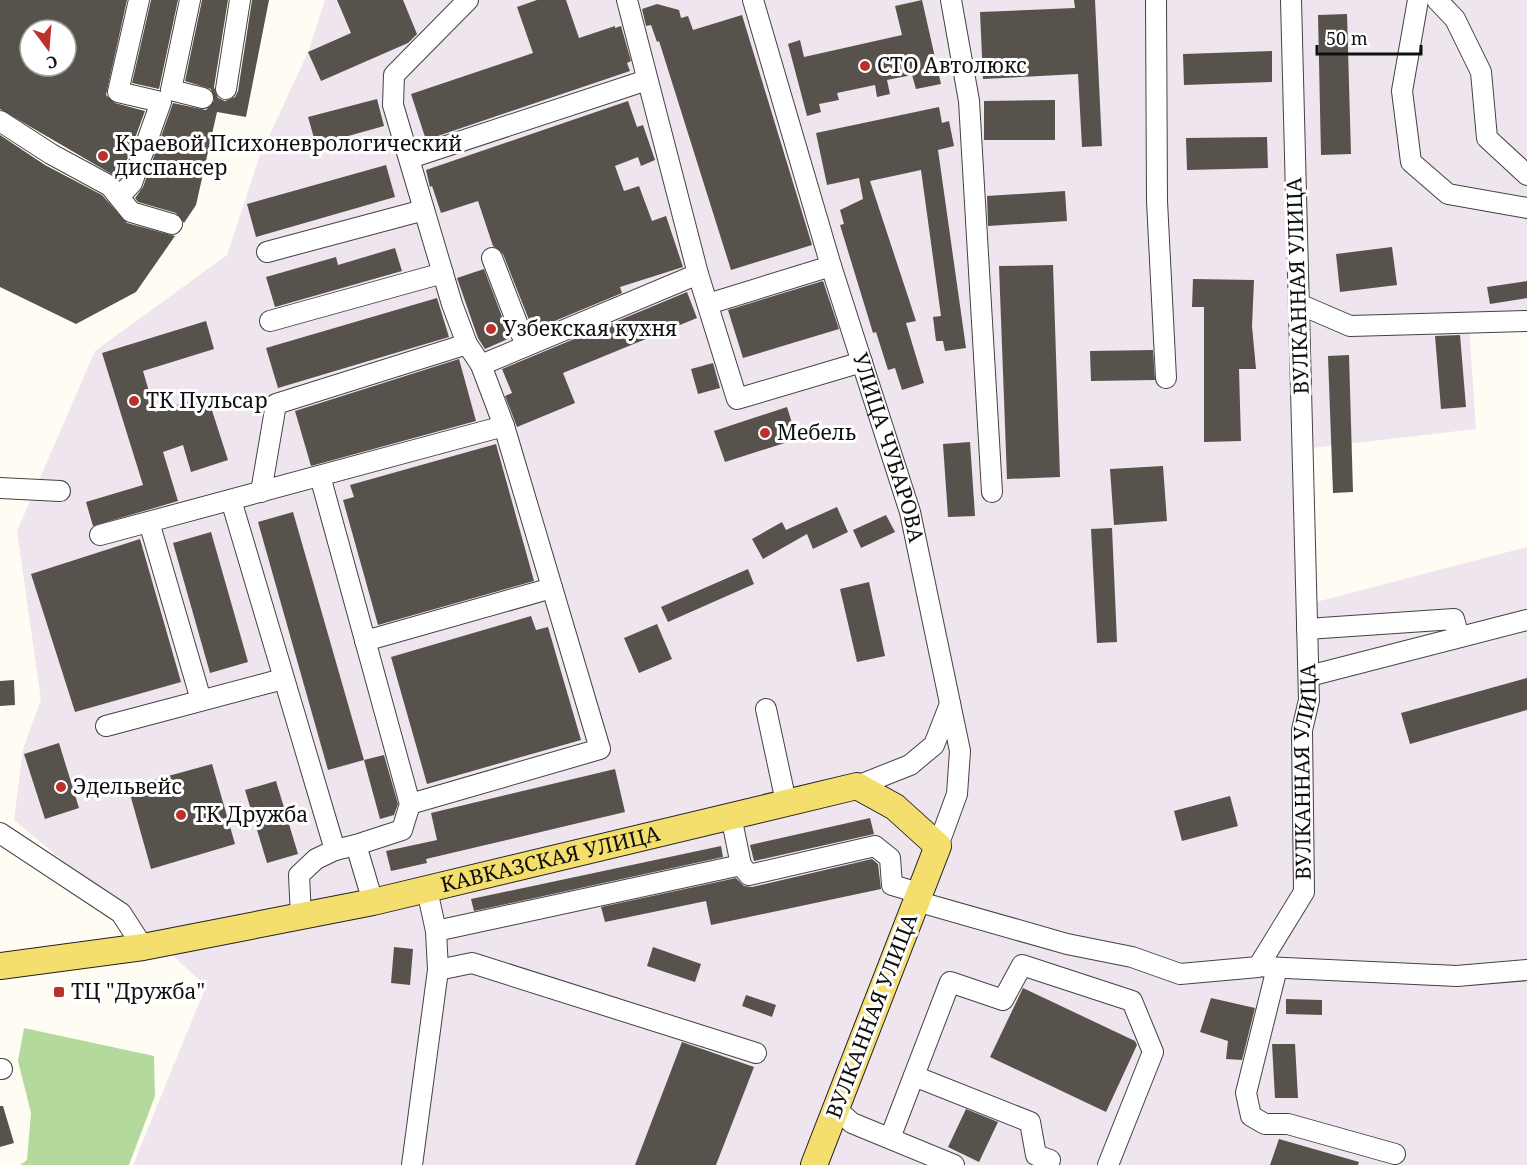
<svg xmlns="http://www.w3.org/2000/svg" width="1527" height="1165" font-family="'Noto Serif',serif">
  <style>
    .industrial { fill: #eee5ee }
    .forest { fill: #b3d99d }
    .building { fill: #58524c; fill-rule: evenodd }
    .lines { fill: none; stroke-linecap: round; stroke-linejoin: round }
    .minor-casing { stroke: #434343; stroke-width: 22 }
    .major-casing { stroke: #212121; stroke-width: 28 }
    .minor { stroke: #fff; stroke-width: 20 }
    .major { stroke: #f3de6e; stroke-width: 26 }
    .poi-dot { fill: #bc312c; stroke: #fff; stroke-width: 2 }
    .labels { text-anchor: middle; stroke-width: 6; stroke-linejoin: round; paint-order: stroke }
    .poi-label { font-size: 21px; fill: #101010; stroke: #fff; text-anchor: start }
    .street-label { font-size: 21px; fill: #101010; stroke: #fff }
  </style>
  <rect width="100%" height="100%" fill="#fffdf3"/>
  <polygon class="industrial" points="325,0 1527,0 1527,317 1469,326 1476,429 1312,448 1316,602 1527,547 1527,1165 133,1165 206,986 135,921 14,820 23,749 41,700 17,531 95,351 227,255 259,158 308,52"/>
  <polygon class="forest" points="24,1028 154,1056 155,1096 129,1165 20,1165 27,1160 31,1113 18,1061"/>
  <g class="building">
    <path d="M0,0h127l-21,95 9,8 30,8 -25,68 -120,-70zM30,30h36v36h-36z"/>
    <polygon points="151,0 178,0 159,89 132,83"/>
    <polygon points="202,0 228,0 214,87 218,98 225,101 235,97 238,91 252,0 269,0 246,117 217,112 196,205 184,223 176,213 138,202 135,198 143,187 173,103 206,110 214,101 211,89 185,81"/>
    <polygon points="337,0 403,0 417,34 408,43 321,81 308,52 351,33"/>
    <polygon points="537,0 566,0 579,38 615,26 615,28 621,26 631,61 627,63 630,71 426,140 411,94 533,53 517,7"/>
    <polygon points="922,0 941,84 916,89 912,75 887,80 890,94 877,97 875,85 837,93 839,100 819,104 821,112 807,116 788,44 800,40 804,57 902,35 895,6"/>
    <polygon points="1074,0 1095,0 1102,146 1082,147 1078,74 983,79 980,12 1075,8"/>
    <polygon points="657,4 679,10 681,18 688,16 693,30 742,15 812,245 731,270 659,41 657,42 651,25 646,26 642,9"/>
    <polygon points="1347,14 1351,154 1321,155 1318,15"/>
    <polygon points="1272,51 1272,82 1184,85 1183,54"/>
    <polygon points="377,99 384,126 316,145 308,117"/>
    <polygon points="1055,100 1055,140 984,140 984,101"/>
    <polygon points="628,101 637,127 643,125 655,160 641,166 638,157 615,166 624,191 639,186 652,221 666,216 683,267 620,287 622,293 533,330 503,254 493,246 478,201 441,213 432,186 430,187 426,170"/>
    <polygon points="939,107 942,123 949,121 954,146 938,150 966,348 945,351 943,341 936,341 933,317 941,316 921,170 870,181 916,321 906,323 924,383 902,390 895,368 888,370 876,332 873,333 840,225 844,224 840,210 863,199 859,178 827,185 816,133"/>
    <polygon points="0,135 45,165 102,195 127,223 175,236 136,292 76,324 0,287"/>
    <polygon points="1267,137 1268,168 1187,170 1186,138"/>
    <polygon points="386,165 395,197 256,237 247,204"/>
    <polygon points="1065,191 1067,221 988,226 987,196"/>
    <polygon points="1392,247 1397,285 1340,292 1336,254"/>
    <polygon points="395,248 402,271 275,307 266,277 336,257 338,265"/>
    <polygon points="1053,265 1060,477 1007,479 999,266"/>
    <polygon points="484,269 510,338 485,349 478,338 457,278"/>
    <polygon points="1193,279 1254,280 1252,326 1256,369 1239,369 1241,441 1204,442 1204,307 1192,307"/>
    <polygon points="823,281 839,329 743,358 728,310"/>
    <polygon points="1527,281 1527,298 1490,304 1487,287"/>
    <polygon points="687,292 697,318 563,373 575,403 517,427 505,396 512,393 502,369"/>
    <polygon points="437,298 449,337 278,388 266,348"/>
    <polygon points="206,321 214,349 143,371 155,412 207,395 228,460 191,472 183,445 163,452 178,501 93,526 86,502 143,485 102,353"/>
    <polygon points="1460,335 1466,407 1441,409 1435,336"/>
    <polygon points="1153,350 1155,380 1091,381 1090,351"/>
    <polygon points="1349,355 1353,492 1333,493 1328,356"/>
    <polygon points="459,359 476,421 311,466 295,411"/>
    <polygon points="713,363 720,388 698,394 691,369"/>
    <polygon points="787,407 797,439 725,462 714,431"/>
    <polygon points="970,442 975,516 948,517 943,444"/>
    <polygon points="496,444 534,581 378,625 343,500 354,497 350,485"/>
    <polygon points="1163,466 1167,521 1114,525 1110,469"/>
    <polygon points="837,507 848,532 813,549 807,534 763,559 752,539 782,522 786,530"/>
    <polygon points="293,512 364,760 328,770 258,522"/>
    <polygon points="886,515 895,532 861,548 853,530"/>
    <polygon points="1112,528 1117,642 1097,643 1091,529"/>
    <polygon points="211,532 248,662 210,673 173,543"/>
    <polygon points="140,539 181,682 75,712 31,574"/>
    <polygon points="748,569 754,584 668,622 661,607"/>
    <polygon points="869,582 885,656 857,662 840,589"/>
    <polygon points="531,616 536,630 548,627 581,740 427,784 391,657"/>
    <polygon points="657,624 672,659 639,673 624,638"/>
    <polygon points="1527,678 1527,710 1410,744 1401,713"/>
    <polygon points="14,680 15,705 0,706 0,681"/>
    <polygon points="59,743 79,808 45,819 24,754"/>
    <polygon points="384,755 398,804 394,815 380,819 364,760"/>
    <polygon points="212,764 235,844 151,869 128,787"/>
    <polygon points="615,769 625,812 426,859 427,863 391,871 386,851 437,840 431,813"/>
    <polygon points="276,781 298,854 267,863 245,790"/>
    <polygon points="1230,796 1238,826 1182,841 1174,811"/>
    <polygon points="870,818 874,834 754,861 750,845"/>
    <polygon points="721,846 723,857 474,911 471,899"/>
    <polygon points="872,859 878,864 881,889 711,925 706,901 605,922 601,907 736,878 744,886 752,887"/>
    <polygon points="394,947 413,949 410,985 391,983"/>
    <polygon points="653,947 701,964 695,982 647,966"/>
    <polygon points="1023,988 1135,1041 1137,1045 1106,1112 990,1057"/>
    <polygon points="746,995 776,1005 772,1017 742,1006"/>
    <polygon points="1211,998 1255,1008 1242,1060 1226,1059 1228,1041 1200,1032"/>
    <polygon points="1286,999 1322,1000 1322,1015 1286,1014"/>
    <polygon points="682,1042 754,1067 716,1165 635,1165"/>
    <polygon points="1272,1044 1295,1044 1298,1098 1275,1098"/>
    <polygon points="0,1106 3,1106 14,1143 0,1147"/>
    <polygon points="966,1109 998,1122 979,1162 948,1147"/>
    <polygon points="1279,1139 1359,1162 1358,1165 1270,1165"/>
  </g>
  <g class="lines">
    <g class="minor-casing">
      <g id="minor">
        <polyline points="190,0 171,90 203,98"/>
        <path id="s1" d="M753,0l78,266 79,246 50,239 -3,43 -19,52"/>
        <polyline points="951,0 969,101 992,492"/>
        <polyline points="1156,0 1157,201 1166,378"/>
        <polyline points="1418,0 1402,91 1411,162 1448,194 1527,208"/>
        <polyline points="1437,0 1455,19 1481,72 1487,138 1527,175"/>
        <polyline points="226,89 240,0"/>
        <polyline points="0,121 51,154 110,186 131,212 172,224"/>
        <polyline points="410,158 647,80"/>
        <polyline points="119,197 132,183 161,102 118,92 139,0"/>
        <polyline points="267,252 424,210"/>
        <polyline points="492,258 526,346"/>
        <polyline points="698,274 737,399 862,362"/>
        <polyline points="708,304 831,266"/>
        <polyline points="1299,304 1350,326 1527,321"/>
        <polyline points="270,321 443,273"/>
        <polyline points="481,365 698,274 627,0"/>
        <polyline points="320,476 410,804 402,830 356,845 373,902"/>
        <polyline points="0,488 60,491"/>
        <polyline points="261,492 276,404 467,344"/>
        <polyline points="231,500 335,850 356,845"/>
        <polyline points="149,522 201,700"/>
        <polyline points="100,535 504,426 481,365 467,344 452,304 393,105 394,75 468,0"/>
        <polyline points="1307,629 1454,619 1459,637"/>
        <polyline points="365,641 552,588"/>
        <polyline points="1309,676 1527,620"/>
        <polyline points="766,709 786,802"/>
        <polyline points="106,726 283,679"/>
        <polyline points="857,786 910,765 934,745 950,704"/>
        <polyline points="410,804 600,749 504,426"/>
        <polyline points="731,816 741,865"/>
        <polyline points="0,833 121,913 143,947"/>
        <path id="s2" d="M916,901l151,43 65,13 48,17 78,-7 46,-75 -2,-162 7,-30 -18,-700"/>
        <polyline points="301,917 299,875 316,859 335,850"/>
        <polyline points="436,931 741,865 749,875 875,846 890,858 892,885 919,893"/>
        <polyline points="1266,967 1457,976 1527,970"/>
        <polyline points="1277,968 1246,1093 1251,1116 1265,1124 1288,1124 1395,1154"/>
        <polyline points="438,970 472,963 756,1053"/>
        <polyline points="0,1069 2,1069"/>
        <polyline points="914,1076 1030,1122 1036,1155 1050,1160 1048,1165"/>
        <polyline points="836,1109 852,1123 954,1165"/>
        <polyline points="890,1138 950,982 1003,1000 1022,965 1132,1001 1153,1052 1108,1165"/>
        <polyline points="412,1165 438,970 436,931 427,890"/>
      </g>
    </g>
    <g class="major-casing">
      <g id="major">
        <path id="s3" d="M0,966l143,-19 230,-45 484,-116 38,21 43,39 -124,319"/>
      </g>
    </g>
    <use href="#minor" class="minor"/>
    <use href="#major" class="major"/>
  </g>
  <g class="poi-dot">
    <circle cx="865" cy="66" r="6"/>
    <circle cx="103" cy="156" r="6"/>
    <circle cx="491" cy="329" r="6"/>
    <circle cx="134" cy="401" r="6"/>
    <circle cx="765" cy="433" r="6"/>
    <circle cx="61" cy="787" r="6"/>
    <circle cx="181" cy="815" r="6"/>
    <rect x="53" y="986" width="12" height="12" rx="3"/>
  </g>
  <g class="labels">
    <g class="poi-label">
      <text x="877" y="73">СТО Автолюкс</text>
      <text x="115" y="151">Краевой Психоневрологический<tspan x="115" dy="24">диспансер</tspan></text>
      <text x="503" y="336">Узбекская кухня</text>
      <text x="146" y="408">ТК Пульсар</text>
      <text x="777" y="440">Мебель</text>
      <text x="73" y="794">Эдельвейс</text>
      <text x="193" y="822">ТК Дружба</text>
      <text x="71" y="999">ТЦ "Дружба"</text>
    </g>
    <g class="street-label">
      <text transform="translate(1298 286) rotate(-92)" y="7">ВУЛКАННАЯ УЛИЦА</text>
      <text dy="7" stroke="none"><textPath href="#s1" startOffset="468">УЛИЦА ЧУБАРОВА</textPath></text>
      <text dy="7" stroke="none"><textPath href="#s2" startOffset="561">ВУЛКАННАЯ УЛИЦА</textPath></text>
      <text dy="7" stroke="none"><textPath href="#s3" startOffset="561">КАВКАЗСКАЯ УЛИЦА</textPath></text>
      <text transform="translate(872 1016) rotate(-69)" y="7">ВУЛКАННАЯ УЛИЦА</text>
    </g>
  </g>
  <g transform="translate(48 48) rotate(164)"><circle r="28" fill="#ffffff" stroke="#9f9f9f" stroke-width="1.5"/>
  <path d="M0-4.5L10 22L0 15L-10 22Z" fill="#bc312c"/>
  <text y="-9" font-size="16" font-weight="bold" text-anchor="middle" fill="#101010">С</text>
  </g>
  <path d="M1317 45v9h104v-9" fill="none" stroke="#101010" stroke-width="3"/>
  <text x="1326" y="45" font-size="18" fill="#101010" stroke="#ffffff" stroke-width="4.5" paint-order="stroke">50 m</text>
</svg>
